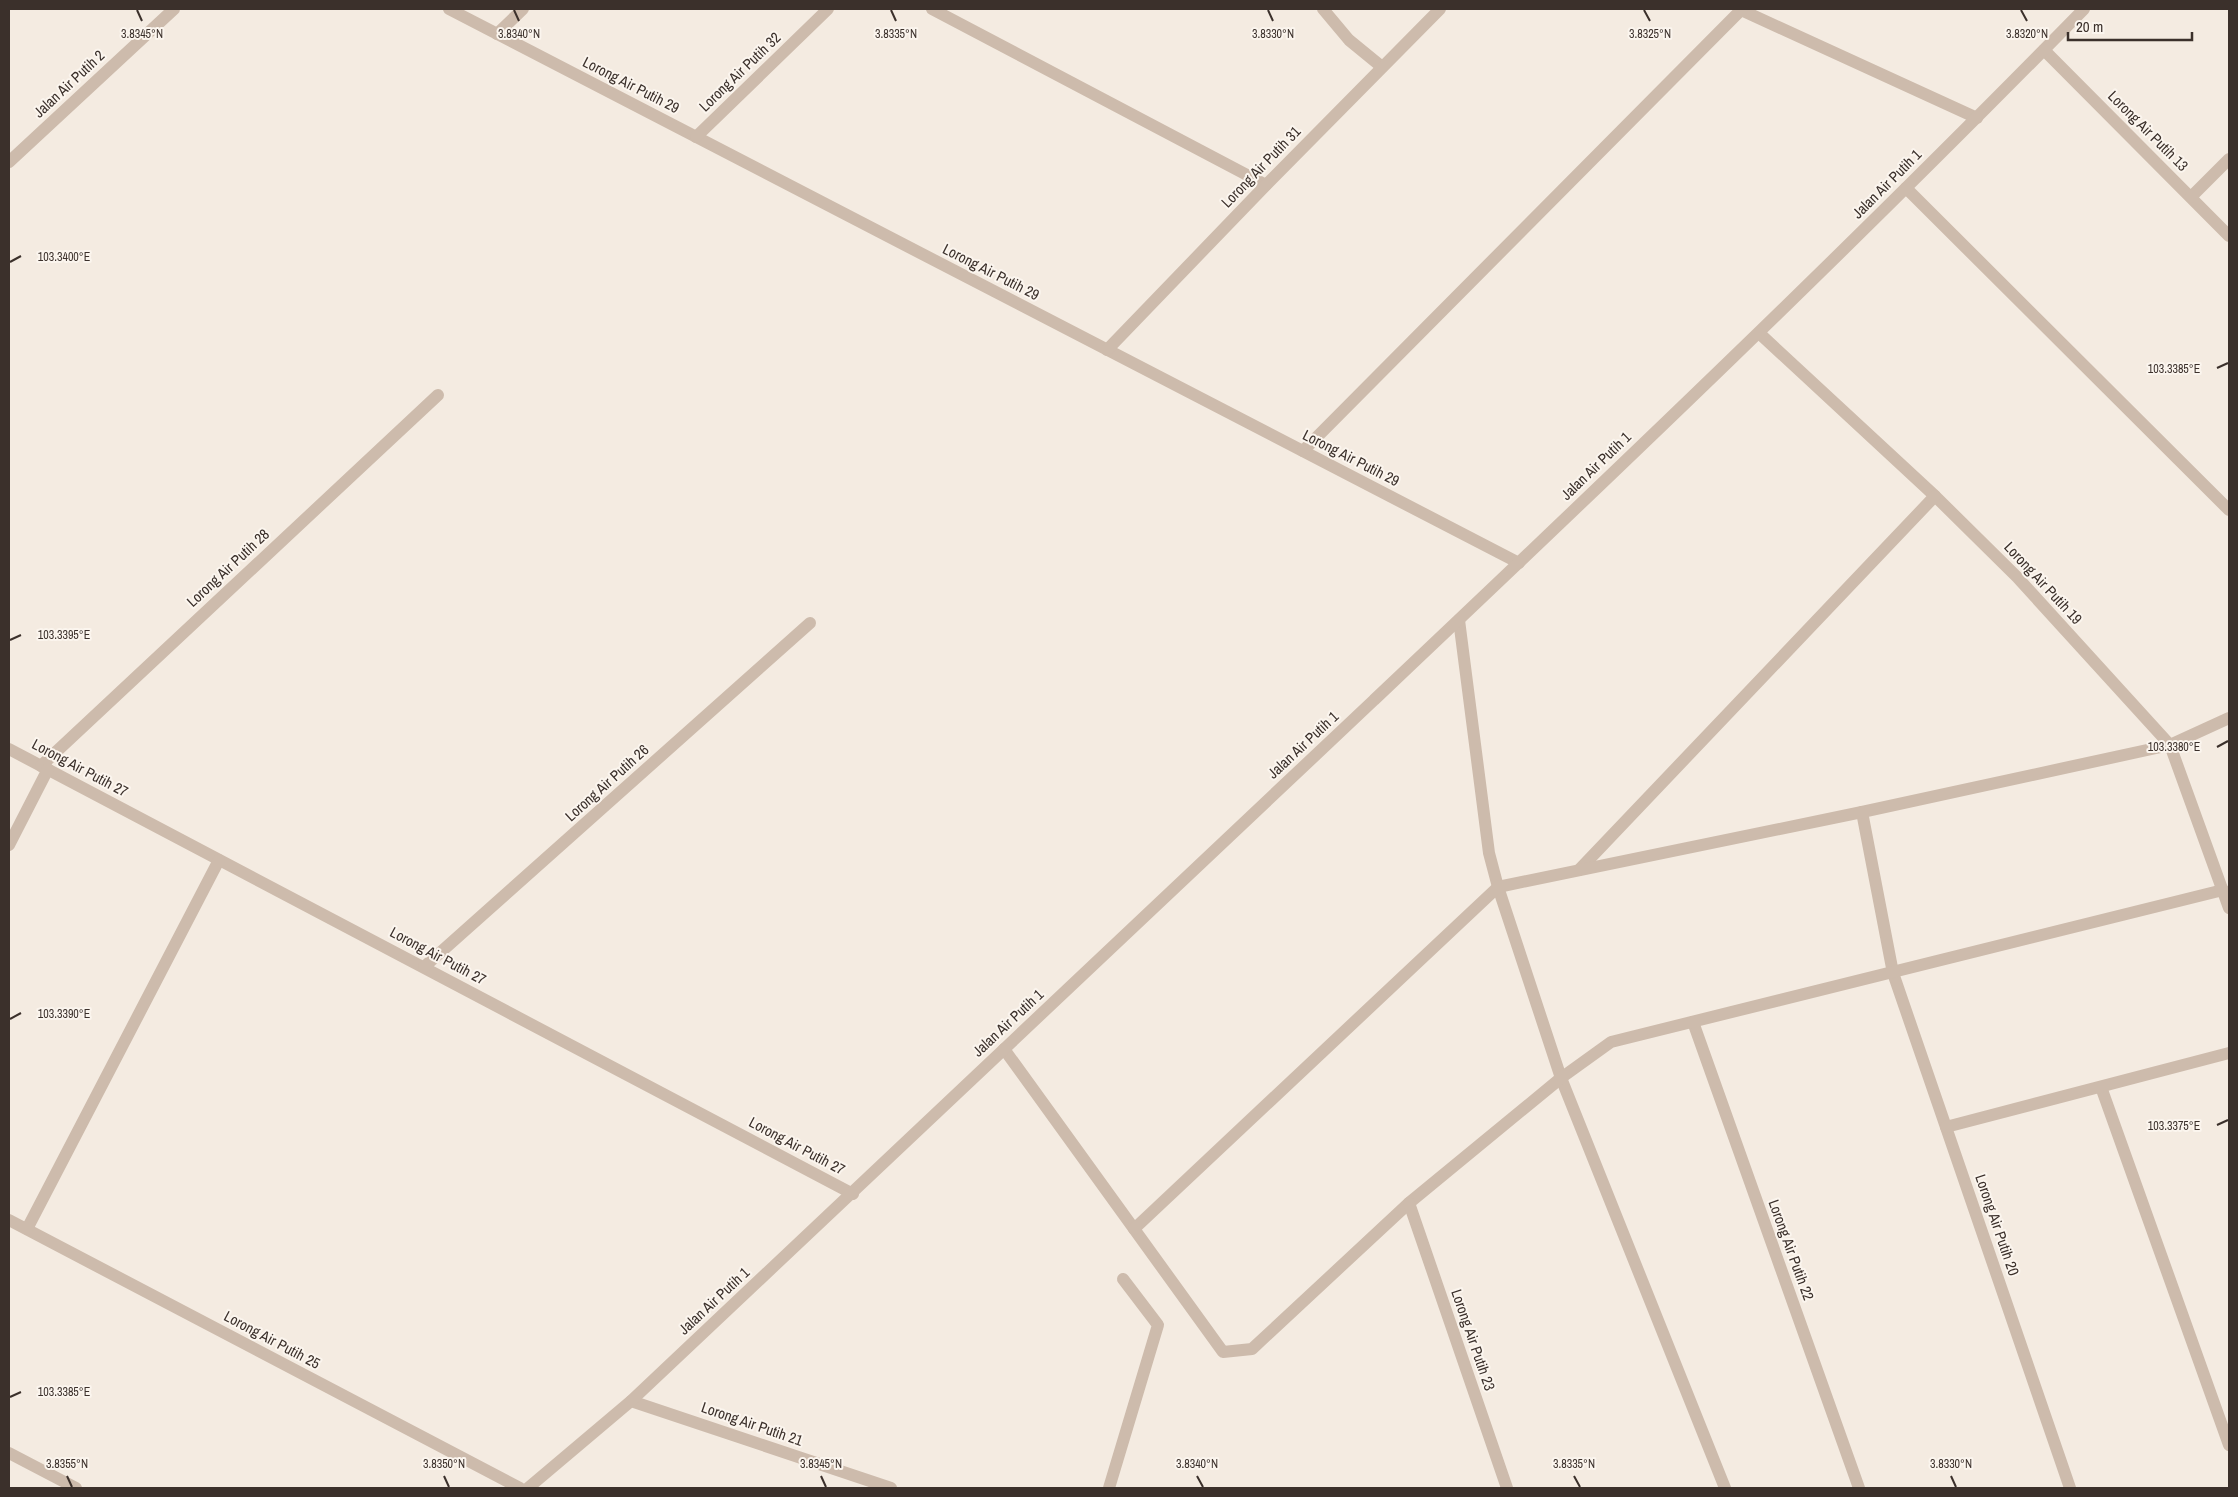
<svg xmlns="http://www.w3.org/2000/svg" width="2238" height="1497" font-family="'Archivo Narrow',sans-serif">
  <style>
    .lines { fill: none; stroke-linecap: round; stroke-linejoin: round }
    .minor { stroke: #cdbbac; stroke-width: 12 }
    .ticks { fill: none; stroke: #3b302b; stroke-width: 2 }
    .labels { text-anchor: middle; stroke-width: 4; stroke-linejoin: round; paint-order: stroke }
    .street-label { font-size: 15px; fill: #3b302b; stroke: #fbf5ee }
    .ticks-label { font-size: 12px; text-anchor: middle; fill: #3b302b; stroke: #fbf5ee; stroke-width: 4; stroke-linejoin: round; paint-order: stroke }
  </style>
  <rect width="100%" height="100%" fill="#f4ebe1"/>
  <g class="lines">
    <g class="minor">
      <polyline points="449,9 1519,563"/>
      <polyline points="932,9 1266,185"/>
      <polyline points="1323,9 1349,40 1382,67"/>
      <polyline points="1739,9 1977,118"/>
      <polyline points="497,34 523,9"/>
      <polyline points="2044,50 2229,236"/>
      <polyline points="696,137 828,9"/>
      <polyline points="9,162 174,9"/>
      <polyline points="1906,188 2229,510"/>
      <polyline points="2191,197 2229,159"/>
      <polyline points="1759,333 1935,496 2017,577 2170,745 2229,908"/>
      <polyline points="1107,350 1266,185 1440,9"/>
      <polyline points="1303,451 1742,9"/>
      <polyline points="1459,620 1489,853 1498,887 1561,1078 1725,1488"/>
      <polyline points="9,749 853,1194"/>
      <polyline points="41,766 438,395"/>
      <polyline points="1862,812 1893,973 2070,1488"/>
      <polyline points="9,845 48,769"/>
      <polyline points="1579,870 1935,496"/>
      <polyline points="424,967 810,623"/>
      <polyline points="1693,1022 1859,1488"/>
      <polyline points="1004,1049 1223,1352 1252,1349 1409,1203 1561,1078 1611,1042 2223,890"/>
      <polyline points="2101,1087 2229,1445"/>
      <polyline points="1946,1127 2229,1053"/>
      <polyline points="1409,1203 1507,1488"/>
      <polyline points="9,1220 520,1488"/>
      <polyline points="27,1229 219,860"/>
      <polyline points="1134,1229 1498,887 1862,812 2170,745 2229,718"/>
      <polyline points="631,1401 891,1488"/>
      <polyline points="9,1453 76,1488"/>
      <path d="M528,1488l103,-87c249,-233 496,-467 743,-701 240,-227 479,-455 710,-691"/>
      <polyline points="1109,1488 1158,1325 1123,1279"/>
    </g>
  </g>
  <path class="ticks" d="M137,10l5,11M514,10l5,11M891,10l5,11M1268,10l5,11M1644,10l6,11M2021,10l6,11M10,262l11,-6M2217,368l11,-5M10,640l11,-5M2217,747l11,-6M10,1019l11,-6M2217,1125l11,-5M10,1397l11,-5M67,1476l5,11M444,1476l5,11M821,1476l5,11M1197,1476l6,11M1574,1476l6,11M1951,1476l5,11"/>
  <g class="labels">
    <g class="street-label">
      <text transform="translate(740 72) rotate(-44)" y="5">Lorong Air Putih 32</text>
      <text transform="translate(69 84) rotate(-43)" y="5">Jalan Air Putih 2</text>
      <text transform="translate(631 85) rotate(27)" y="5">Lorong Air Putih 29</text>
      <text transform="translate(2148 131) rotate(45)" y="5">Lorong Air Putih 13</text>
      <text transform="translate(1261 167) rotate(-46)" y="5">Lorong Air Putih 31</text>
      <text transform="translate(1887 184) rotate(-45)" y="5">Jalan Air Putih 1</text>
      <text transform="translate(991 272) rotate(27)" y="5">Lorong Air Putih 29</text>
      <text transform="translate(1351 458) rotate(27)" y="5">Lorong Air Putih 29</text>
      <text transform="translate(1596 466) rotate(-44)" y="5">Jalan Air Putih 1</text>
      <text transform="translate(228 568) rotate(-43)" y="5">Lorong Air Putih 28</text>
      <text transform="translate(2043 583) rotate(47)" y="5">Lorong Air Putih 19</text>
      <text transform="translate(1303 745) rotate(-43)" y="5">Jalan Air Putih 1</text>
      <text transform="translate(80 768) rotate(28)" y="5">Lorong Air Putih 27</text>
      <text transform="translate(607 783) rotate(-42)" y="5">Lorong Air Putih 26</text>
      <text transform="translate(438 956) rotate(28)" y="5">Lorong Air Putih 27</text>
      <text transform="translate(1008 1023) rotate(-43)" y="5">Jalan Air Putih 1</text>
      <text transform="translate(797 1146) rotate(28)" y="5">Lorong Air Putih 27</text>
      <text transform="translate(1997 1225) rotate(71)" y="5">Lorong Air Putih 20</text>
      <text transform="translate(1791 1250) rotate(70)" y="5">Lorong Air Putih 22</text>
      <text transform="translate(714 1301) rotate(-43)" y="5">Jalan Air Putih 1</text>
      <text transform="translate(272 1340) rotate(28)" y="5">Lorong Air Putih 25</text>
      <text transform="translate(1473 1340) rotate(71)" y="5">Lorong Air Putih 23</text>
      <text transform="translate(752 1424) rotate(19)" y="5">Lorong Air Putih 21</text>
    </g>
  </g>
  <g class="ticks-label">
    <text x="2027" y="38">3.8320°N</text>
    <text x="142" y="38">3.8345°N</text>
    <text x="519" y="38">3.8340°N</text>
    <text x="896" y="38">3.8335°N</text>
    <text x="1273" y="38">3.8330°N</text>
    <text x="1650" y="38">3.8325°N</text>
    <text x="64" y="261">103.3400°E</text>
    <text x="2174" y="373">103.3385°E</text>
    <text x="64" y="639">103.3395°E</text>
    <text x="2174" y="751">103.3380°E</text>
    <text x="64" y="1018">103.3390°E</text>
    <text x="2174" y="1130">103.3375°E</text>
    <text x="64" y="1396">103.3385°E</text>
    <text x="67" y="1468">3.8355°N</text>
    <text x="444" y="1468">3.8350°N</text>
    <text x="821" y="1468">3.8345°N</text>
    <text x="1197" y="1468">3.8340°N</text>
    <text x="1574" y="1468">3.8335°N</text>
    <text x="1951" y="1468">3.8330°N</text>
  </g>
  <rect width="2238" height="1497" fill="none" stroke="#3b302b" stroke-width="20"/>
  <path d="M2068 32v8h124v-8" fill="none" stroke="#3b302b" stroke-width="2.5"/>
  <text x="2076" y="32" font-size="15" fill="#3b302b" stroke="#fbf5ee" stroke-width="4" paint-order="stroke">20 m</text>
</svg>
